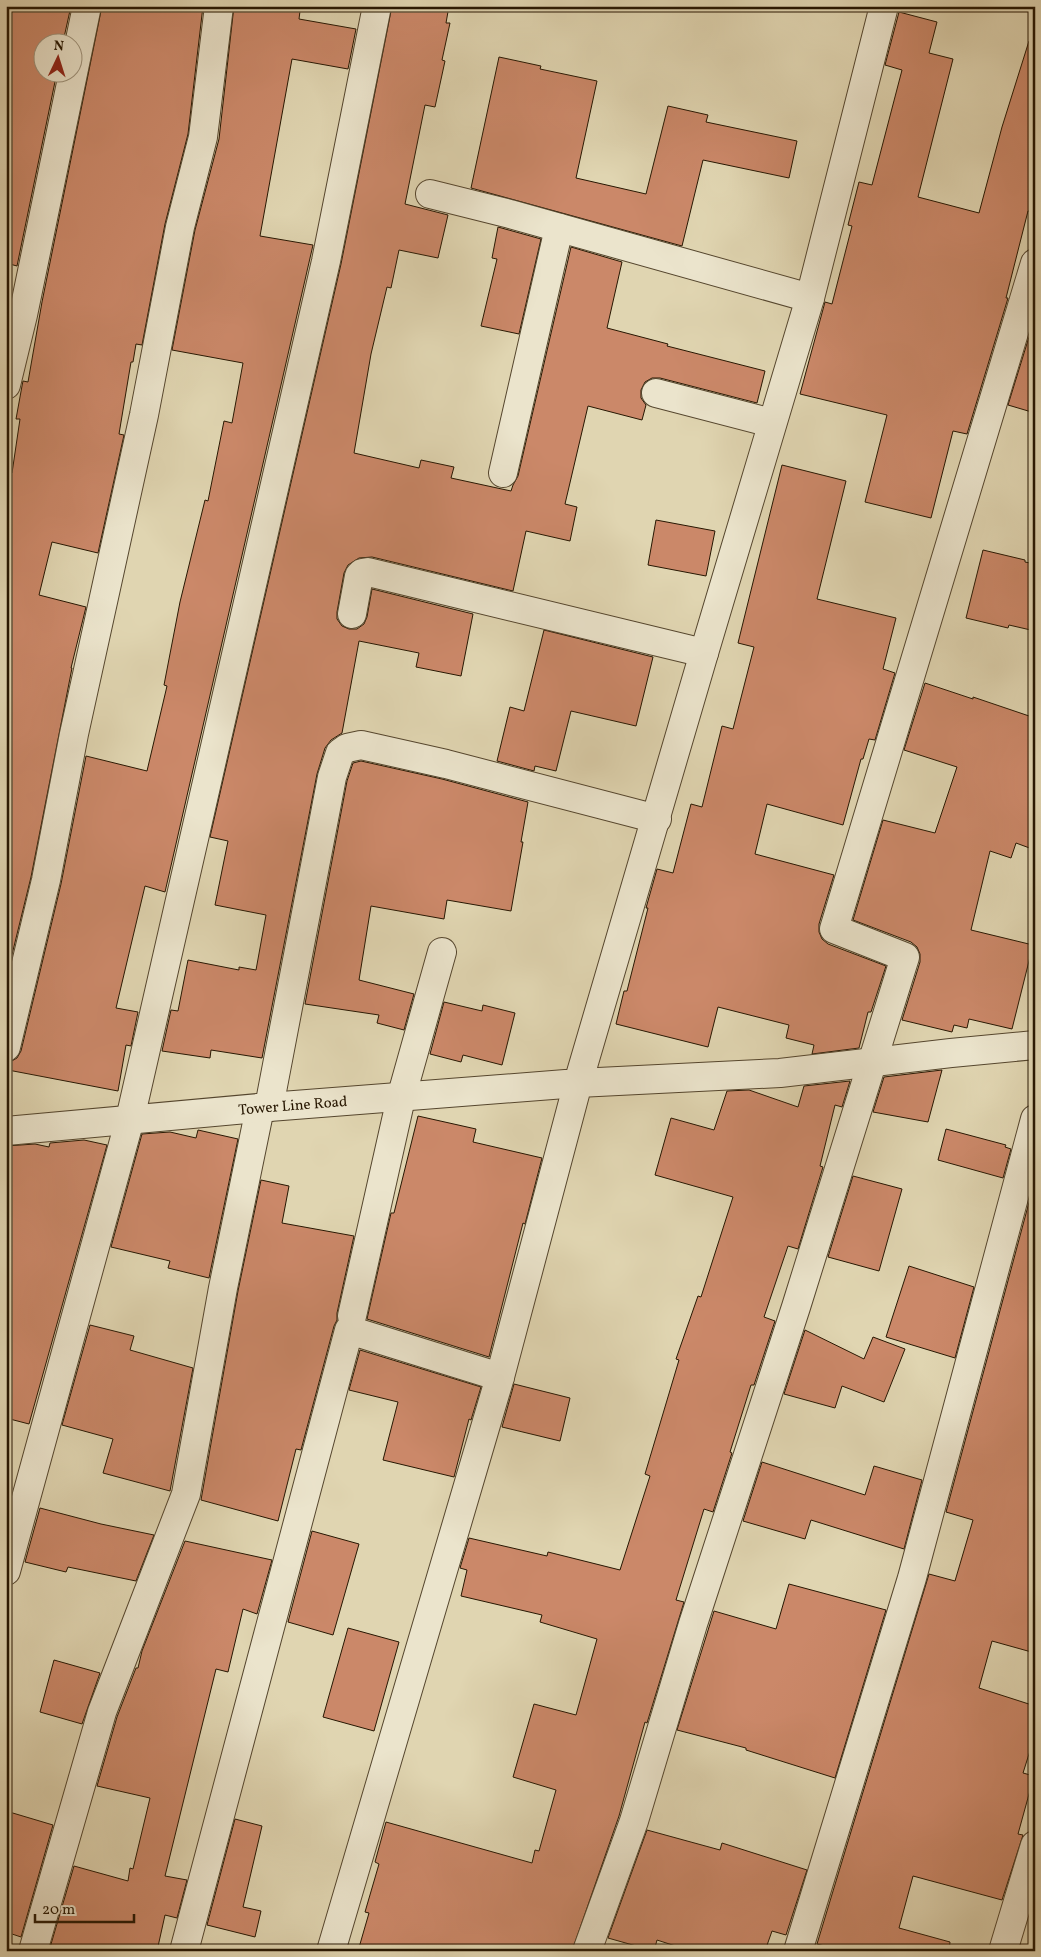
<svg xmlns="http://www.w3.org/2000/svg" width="1041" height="1957" font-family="Vollkorn,serif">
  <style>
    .building { fill: #cb8869; stroke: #271702 }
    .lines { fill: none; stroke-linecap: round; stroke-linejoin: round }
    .minor-casing { stroke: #55462e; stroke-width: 30 }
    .tertiary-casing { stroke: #55462e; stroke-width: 30 }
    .minor { stroke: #ebe4cc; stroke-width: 28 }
    .tertiary { stroke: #ebe4cc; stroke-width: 28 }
    .labels { text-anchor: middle; stroke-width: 5; stroke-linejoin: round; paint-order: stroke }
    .street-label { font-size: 15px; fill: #271702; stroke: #ebe4cc }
  </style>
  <rect width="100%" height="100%" fill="#e0d5b1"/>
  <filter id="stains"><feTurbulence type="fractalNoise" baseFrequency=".004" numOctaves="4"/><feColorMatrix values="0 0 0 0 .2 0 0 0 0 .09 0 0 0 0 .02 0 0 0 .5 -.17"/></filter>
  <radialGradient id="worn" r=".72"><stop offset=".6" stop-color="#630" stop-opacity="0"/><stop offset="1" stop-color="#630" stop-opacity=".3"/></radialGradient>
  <g class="building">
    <polygon points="11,6 71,6 63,42 42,42 42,72 57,72 17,266 6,263 6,38"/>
    <polygon points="102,6 203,6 188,134 165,224 142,345 136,344 133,362 131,362 119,434 124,435 98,553 52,542 39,595 86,607 71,668 72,668 31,877 6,979 6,472 12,473 20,419 16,419 22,386 23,381 28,382 42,302"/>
    <polygon points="234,6 269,6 300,11 299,19 356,29 348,69 292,59 260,236 313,245 165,892 145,886 116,1008 138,1012 131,1046 126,1045 118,1091 8,1070 10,1062 17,1058 21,1051 61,884 86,756 147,771 167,686 164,685 180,602 205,500 208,501 224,421 232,423 243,363 172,350 195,230 219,139"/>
    <polygon points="392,6 449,6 446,23 450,23 442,60 445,61 435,107 425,105 405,204 448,215 438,258 399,250 391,288 387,287 371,354 354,453 419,468 421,460 454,467 451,478 511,491 513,485 518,476 571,247 622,262 607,328 668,344 667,346 765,371 757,403 660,378 652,378 645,382 641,390 641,398 646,405 642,420 588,406 565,504 577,507 570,541 526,531 513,591 372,557 359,558 348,565 344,573 337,612 337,619 342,626 349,629 357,629 364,624 367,617 372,589 473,614 461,676 416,667 419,653 359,641 342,733 331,740 325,748 317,774 262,1058 211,1050 210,1058 162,1051 171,1010 178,1011 188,960 239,970 239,967 256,970 266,915 215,905 228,841 210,837 341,264"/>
    <polygon points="899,12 937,22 929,53 953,59 918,197 979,213 1002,127 1029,41 1035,42 1035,212 1028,211 1006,298 1008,298 967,434 953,431 931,518 865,502 887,415 800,394 825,302 832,304 852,226 848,225 859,182 872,185 902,70 885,65"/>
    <polygon points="499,57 541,66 540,69 597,81 576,178 646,194 668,106 708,115 706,122 797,141 789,178 703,160 682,246 471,188"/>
    <polygon points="498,227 541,239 519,334 481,326 497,259 492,258"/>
    <polygon points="1033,324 1035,325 1035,413 1008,405"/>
    <polygon points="782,465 846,481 817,599 896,618 883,669 895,673 875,740 869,739 863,759 861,759 843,825 767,804 755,854 834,875 819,924 819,932 822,939 828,944 886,966 871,1012 868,1012 859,1048 812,1054 814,1045 786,1038 789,1025 718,1007 708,1047 616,1024 624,991 627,991 648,908 646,908 657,869 673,873 691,804 702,807 722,726 733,729 754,647 738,643"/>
    <polygon points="656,520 715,531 706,576 648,565"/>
    <polygon points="983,550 1025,560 1025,562 1035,564 1035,631 1009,625 1008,628 966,618"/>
    <polygon points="544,630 653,657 636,726 571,711 556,771 535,766 534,771 497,761 510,707 524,711"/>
    <polygon points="925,683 973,699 973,697 1035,718 1035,850 1016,843 1011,858 990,851 971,930 1033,945 1012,1029 969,1019 967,1028 954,1025 952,1032 902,1020 920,962 920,954 917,947 911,942 853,920 883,820 935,833 957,767 904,750"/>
    <polygon points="361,761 442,779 528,802 521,842 523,842 511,911 447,900 444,919 371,906 359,980 414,994 404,1030 377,1023 379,1015 305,1004 347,781 353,763"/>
    <polygon points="444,1002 482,1011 483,1005 515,1013 502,1065 463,1055 461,1062 430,1054"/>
    <polygon points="942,1070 928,1122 873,1112 884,1077"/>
    <polygon points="850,1081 842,1107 835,1105 820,1166 823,1167 798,1249 788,1246 764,1317 775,1321 754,1385 751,1385 730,1452 732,1453 713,1512 704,1509 676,1600 684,1602 647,1723 645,1722 619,1816 572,1951 358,1951 369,1913 365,1912 379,1864 375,1862 386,1822 532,1863 535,1850 539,1851 556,1790 513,1777 534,1704 576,1715 597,1639 540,1622 542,1615 461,1596 467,1570 460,1568 469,1538 547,1556 548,1552 620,1570 650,1476 645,1474 679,1360 676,1359 698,1296 701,1297 733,1197 655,1175 671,1118 714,1130 727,1091 749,1090 798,1107 804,1086"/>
    <polygon points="418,1116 476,1129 473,1142 542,1158 525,1224 523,1223 489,1357 367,1319 391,1213 394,1213"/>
    <polygon points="946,1129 1006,1145 1005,1147 1011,1149 1003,1178 938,1160"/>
    <polygon points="198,1130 238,1139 209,1278 168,1268 170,1261 111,1247 142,1134 170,1132 196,1138"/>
    <polygon points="84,1140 107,1145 29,1424 6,1418 6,1146 35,1144 49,1147 50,1143"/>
    <polygon points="853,1176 902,1189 879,1271 828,1257"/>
    <polygon points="261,1180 289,1186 282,1223 354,1236 337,1313 337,1320 334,1326 301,1450 296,1449 278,1521 201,1500 238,1291"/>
    <polygon points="1035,1180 1035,1653 992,1641 979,1688 1035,1706 1035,1735 1023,1773 1034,1776 1018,1834 1023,1835 1002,1900 913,1876 899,1928 950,1942 949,1951 843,1951 817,1944 929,1574 955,1581 973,1520 946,1512"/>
    <polygon points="909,1266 974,1287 955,1358 886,1337"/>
    <polygon points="90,1325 134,1336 130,1350 193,1368 170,1491 103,1473 113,1439 62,1425"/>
    <polygon points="805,1330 864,1359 873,1337 905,1349 884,1402 842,1386 835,1408 784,1394"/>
    <polygon points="360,1350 481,1387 471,1420 469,1419 454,1477 383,1460 398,1402 349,1390"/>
    <polygon points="514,1384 570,1398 560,1441 502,1427"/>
    <polygon points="762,1462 865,1495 874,1466 922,1480 904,1549 811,1520 805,1539 743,1521"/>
    <polygon points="40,1508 101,1524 154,1535 136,1581 68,1567 66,1572 25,1562"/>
    <polygon points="312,1531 359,1544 333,1635 288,1622"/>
    <polygon points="185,1541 272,1560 257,1614 243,1609 228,1672 216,1669 165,1876 187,1880 177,1918 165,1915 157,1951 49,1951 74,1866 128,1881 130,1868 133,1869 150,1798 97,1786 117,1717 136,1668 138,1668 142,1651"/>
    <polygon points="789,1584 886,1610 835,1778 746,1750 746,1748 677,1730 714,1611 776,1629"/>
    <polygon points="348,1628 399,1642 374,1731 323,1717"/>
    <polygon points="54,1660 100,1673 82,1724 40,1712"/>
    <polygon points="6,1811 53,1825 21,1937 6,1932"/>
    <polygon points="235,1819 262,1826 243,1907 261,1911 255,1937 207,1925"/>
    <polygon points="647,1830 720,1850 722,1843 807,1870 786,1935 772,1931 765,1951 691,1951 657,1940 654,1951 608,1938"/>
  </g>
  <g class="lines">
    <g class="minor-casing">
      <g id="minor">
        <polyline points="430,194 510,214 810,298"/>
        <polyline points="6,385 23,315 87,6"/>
        <polyline points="656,393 772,423"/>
        <polyline points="503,473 559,228"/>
        <polyline points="352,614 359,576 362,573 368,572 704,653"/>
        <polyline points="6,1047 46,880 74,734 144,415 180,227 203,137 219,6"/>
        <polyline points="269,1107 332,777 340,753 347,748 361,745 446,764 657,819"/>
        <polyline points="352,1316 401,1098 442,952"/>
        <polyline points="6,1571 130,1119 326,261 377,6"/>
        <polyline points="33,1951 102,1712 186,1494 223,1288 260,1108"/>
        <polyline points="184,1951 349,1330 500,1377"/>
        <polyline points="331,1951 500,1377 578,1083 780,1073 951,1053 1035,1045"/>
        <polyline points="587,1951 634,1821 693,1624 796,1307 905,957 834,929 1035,263"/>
        <polyline points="798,1951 912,1578 1035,1119"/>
        <polyline points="1003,1951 1035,1845"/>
      </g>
    </g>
    <g class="tertiary-casing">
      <g id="tertiary">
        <path id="s1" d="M6,1131l263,-24 309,-24 126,-430 106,-355 74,-292"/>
      </g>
    </g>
    <use href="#minor" class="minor"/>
    <use href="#tertiary" class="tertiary"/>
  </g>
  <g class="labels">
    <g class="street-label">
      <text dy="5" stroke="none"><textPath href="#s1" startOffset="288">Tower Line Road</textPath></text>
    </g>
  </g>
  <rect width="1041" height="1957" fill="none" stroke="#e0d5b1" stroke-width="25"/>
  <rect x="8" y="8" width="1026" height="1942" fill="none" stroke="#271702" stroke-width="2.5"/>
  <rect x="12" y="12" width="1016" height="1932" fill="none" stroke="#271702"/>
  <g transform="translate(58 58) rotate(4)"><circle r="24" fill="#ebe4cc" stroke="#9d927b"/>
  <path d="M0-4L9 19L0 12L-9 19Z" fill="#8f2418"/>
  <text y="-8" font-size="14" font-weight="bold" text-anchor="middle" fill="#271702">N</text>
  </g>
  <path d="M35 1914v8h99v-8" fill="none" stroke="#271702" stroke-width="2.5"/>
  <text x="42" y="1914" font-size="15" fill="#271702" stroke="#ebe4cc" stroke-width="4" paint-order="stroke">20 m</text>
  <rect width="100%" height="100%" filter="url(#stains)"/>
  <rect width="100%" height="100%" fill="url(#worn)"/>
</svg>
